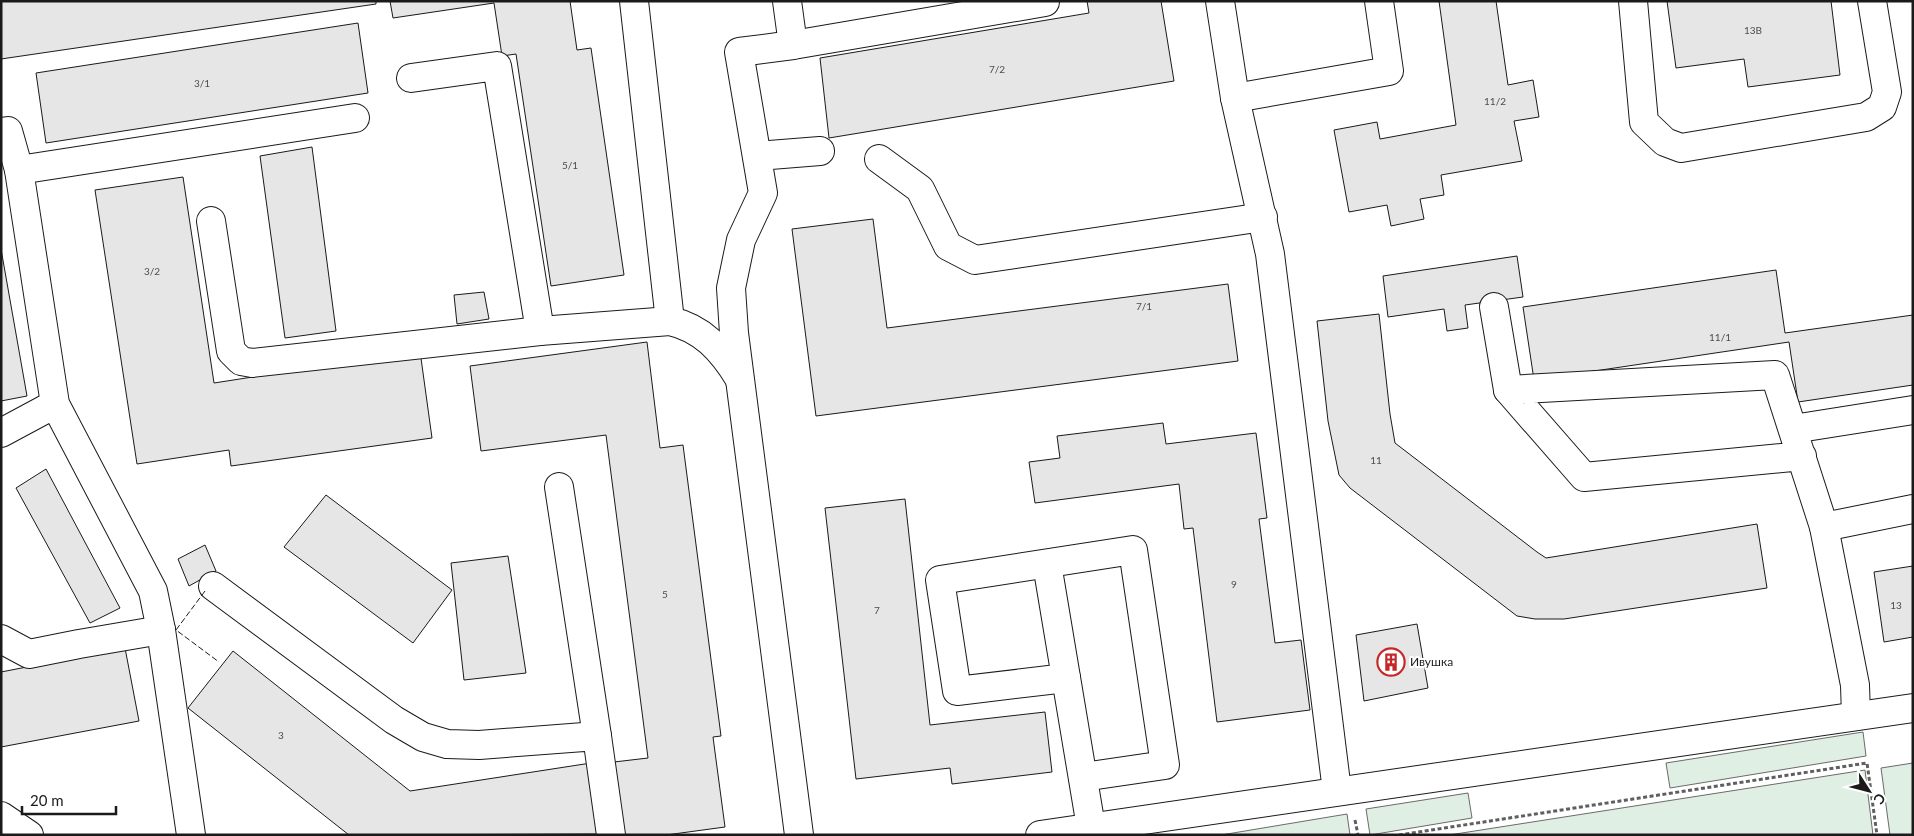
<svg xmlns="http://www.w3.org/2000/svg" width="1914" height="836" font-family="Lato,sans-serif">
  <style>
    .green { fill: #e0efe3; stroke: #6a6a6a }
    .building { fill: #e6e6e6; stroke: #1a1a1a }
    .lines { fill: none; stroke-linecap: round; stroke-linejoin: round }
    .minor-casing { stroke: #1a1a1a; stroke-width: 30 }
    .path { stroke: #5f5f5f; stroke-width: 3; stroke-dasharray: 4 2.5; stroke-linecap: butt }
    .minor { stroke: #fff; stroke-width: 28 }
    .fence { stroke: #1a1a1a; stroke-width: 1; stroke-dasharray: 6 2.5; stroke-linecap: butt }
    .labels { text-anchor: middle; stroke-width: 4; stroke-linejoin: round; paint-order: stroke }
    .number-label { font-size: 10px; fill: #4d4d4d }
    .poi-label { font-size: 12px; fill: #1a1a1a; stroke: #fff; text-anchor: start }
  </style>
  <rect width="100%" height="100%" fill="#fff"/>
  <g class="green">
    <polygon points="1863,732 1866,756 1670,788 1666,763"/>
    <polygon points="1913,763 1913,835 1890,835 1881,768"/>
    <polygon points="1865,770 1873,835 1449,835"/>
    <polygon points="1468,793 1472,818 1370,835 1366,809"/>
    <polygon points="1347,814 1350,835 1221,835"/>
  </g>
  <g class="building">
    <polygon points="1,1 376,1 376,4 1,59"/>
    <polygon points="390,1 570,1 577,50 591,48 624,275 551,286 516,54 502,56 494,3 393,18"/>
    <polygon points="1087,1 1161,1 1174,81 829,138 820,58 1089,13"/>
    <polygon points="1439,1 1496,1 1508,85 1533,80 1539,117 1514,121 1522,161 1441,175 1444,195 1420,199 1424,219 1391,226 1387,205 1349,212 1334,130 1377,122 1380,139 1456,125"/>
    <polygon points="1667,1 1831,1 1840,75 1748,87 1744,59 1676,68"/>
    <polygon points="358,23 368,93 46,143 36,73"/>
    <polygon points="312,147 336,331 285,338 260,156"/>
    <polygon points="183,177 214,383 420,351 432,438 231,466 229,450 137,464 95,190"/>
    <polygon points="873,219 887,328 1228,284 1238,361 816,416 792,229"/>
    <polygon points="1,249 27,396 1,401"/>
    <polygon points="1517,256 1523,297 1465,305 1468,328 1447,331 1444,309 1388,317 1383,276"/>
    <polygon points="1776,270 1785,333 1913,315 1913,385 1798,402 1789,342 1534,380 1523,307"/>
    <polygon points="484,292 489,319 457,324 454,295"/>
    <polygon points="1379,314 1390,414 1395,443 1537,552 1546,558 1757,524 1767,588 1564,619 1535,619 1517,616 1350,488 1339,475 1328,421 1317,321"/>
    <polygon points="647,342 660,448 683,445 721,736 713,737 725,827 666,835 623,835 614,762 648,758 606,435 481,451 470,366"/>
    <polygon points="1163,423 1166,444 1256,433 1267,518 1259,519 1275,643 1301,640 1310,710 1217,722 1193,528 1184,529 1179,484 1035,503 1029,462 1060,458 1057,436"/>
    <polygon points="46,469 120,608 90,623 16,488"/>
    <polygon points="326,495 452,590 413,643 284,547"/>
    <polygon points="905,499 930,725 1045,712 1052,772 952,784 950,768 856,779 825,508"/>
    <polygon points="205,545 216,571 189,586 178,559"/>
    <polygon points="508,556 526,673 464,680 451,563"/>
    <polygon points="1913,566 1913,637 1884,642 1874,572"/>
    <polygon points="1417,624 1428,688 1364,701 1356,635"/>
    <polygon points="125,648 139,721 1,747 1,672"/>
    <polygon points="233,651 410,791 591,763 602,834 349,835 188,708"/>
  </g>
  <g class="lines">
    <g class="minor-casing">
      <g id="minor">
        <polyline points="634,1 670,321"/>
        <polyline points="787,1 793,45"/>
        <polyline points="1220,1 1235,98 1270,254 1337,791"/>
        <polyline points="1633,1 1644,122 1665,142 1681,148 1866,117 1882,107 1887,92 1872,1"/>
        <path d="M411,78l86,-12 43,265 130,-10c32,7 52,29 69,57"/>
        <polyline points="1235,98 1389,71 1379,1"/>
        <polyline points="1,132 8,131 19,170 55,404 153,591 161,630 191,835"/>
        <polyline points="757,156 820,151"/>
        <polyline points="879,159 920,189 948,246 975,260 1263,217"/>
        <polyline points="19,170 355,118"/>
        <polyline points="211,221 231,351 241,361 252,363 540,331"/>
        <polyline points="1494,307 1508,390"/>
        <polyline points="1793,429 1913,410"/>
        <polyline points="1,433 55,404"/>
        <polyline points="1802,456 1584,477 1508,390 1775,375 1824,527 1855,685 1856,716"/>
        <polyline points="559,487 597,736"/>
        <polyline points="1824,527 1913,509"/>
        <polyline points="1047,564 1091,827"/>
        <polyline points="213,586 394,720 423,737 447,744 479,745 597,736 611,835"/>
        <polyline points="1,639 29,654 79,644 161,630"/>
        <polyline points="1066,678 957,691 940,580 1133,550 1165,765 1083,777"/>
        <polyline points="1,816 29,835"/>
        <polyline points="799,835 734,333 731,288 741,240 763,193 739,52 793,45 1045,2"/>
        <polyline points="1040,835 1913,708"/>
      </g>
    </g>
    <g class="path">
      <polyline points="1355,820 1358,835"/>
      <polyline points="1399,835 1867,763 1877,835"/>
    </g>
    <use href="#minor" class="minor"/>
    <polyline class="fence" points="205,591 176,630 219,662"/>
  </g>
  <defs>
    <g id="building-ring" transform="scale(1.4375)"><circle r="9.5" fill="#fff" stroke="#c62828" stroke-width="1.5"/><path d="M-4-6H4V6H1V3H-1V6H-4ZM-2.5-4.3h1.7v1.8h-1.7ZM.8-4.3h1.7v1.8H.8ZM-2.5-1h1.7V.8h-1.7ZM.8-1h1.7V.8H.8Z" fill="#c62828"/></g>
  </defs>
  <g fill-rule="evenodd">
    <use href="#building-ring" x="1391" y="662"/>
  </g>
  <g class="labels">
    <g class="number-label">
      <text x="1753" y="34">13В</text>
      <text x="997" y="73">7/2</text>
      <text x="202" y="87">3/1</text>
      <text x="1495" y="105">11/2</text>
      <text x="570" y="169">5/1</text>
      <text x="152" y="275">3/2</text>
      <text x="1144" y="310">7/1</text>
      <text x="1720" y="341">11/1</text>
      <text x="1376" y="464">11</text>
      <text x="1234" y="588">9</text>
      <text x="665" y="598">5</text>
      <text x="1896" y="609">13</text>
      <text x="877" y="614">7</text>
      <text x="281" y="739">3</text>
    </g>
    <g class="poi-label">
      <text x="1410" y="666">Ивушка</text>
    </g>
  </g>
  <rect width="1914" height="836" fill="none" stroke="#1a1a1a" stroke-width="5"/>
  <g transform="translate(1869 791) rotate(126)" stroke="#ffffff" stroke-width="4" paint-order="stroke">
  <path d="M0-4L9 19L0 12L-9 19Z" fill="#1a1a1a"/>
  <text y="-8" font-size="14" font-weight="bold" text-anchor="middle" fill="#1a1a1a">С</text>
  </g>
  <path d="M22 806v8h94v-8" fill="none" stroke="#1a1a1a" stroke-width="2.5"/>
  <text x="30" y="806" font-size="15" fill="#1a1a1a" stroke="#ffffff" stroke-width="4" paint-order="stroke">20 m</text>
</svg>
